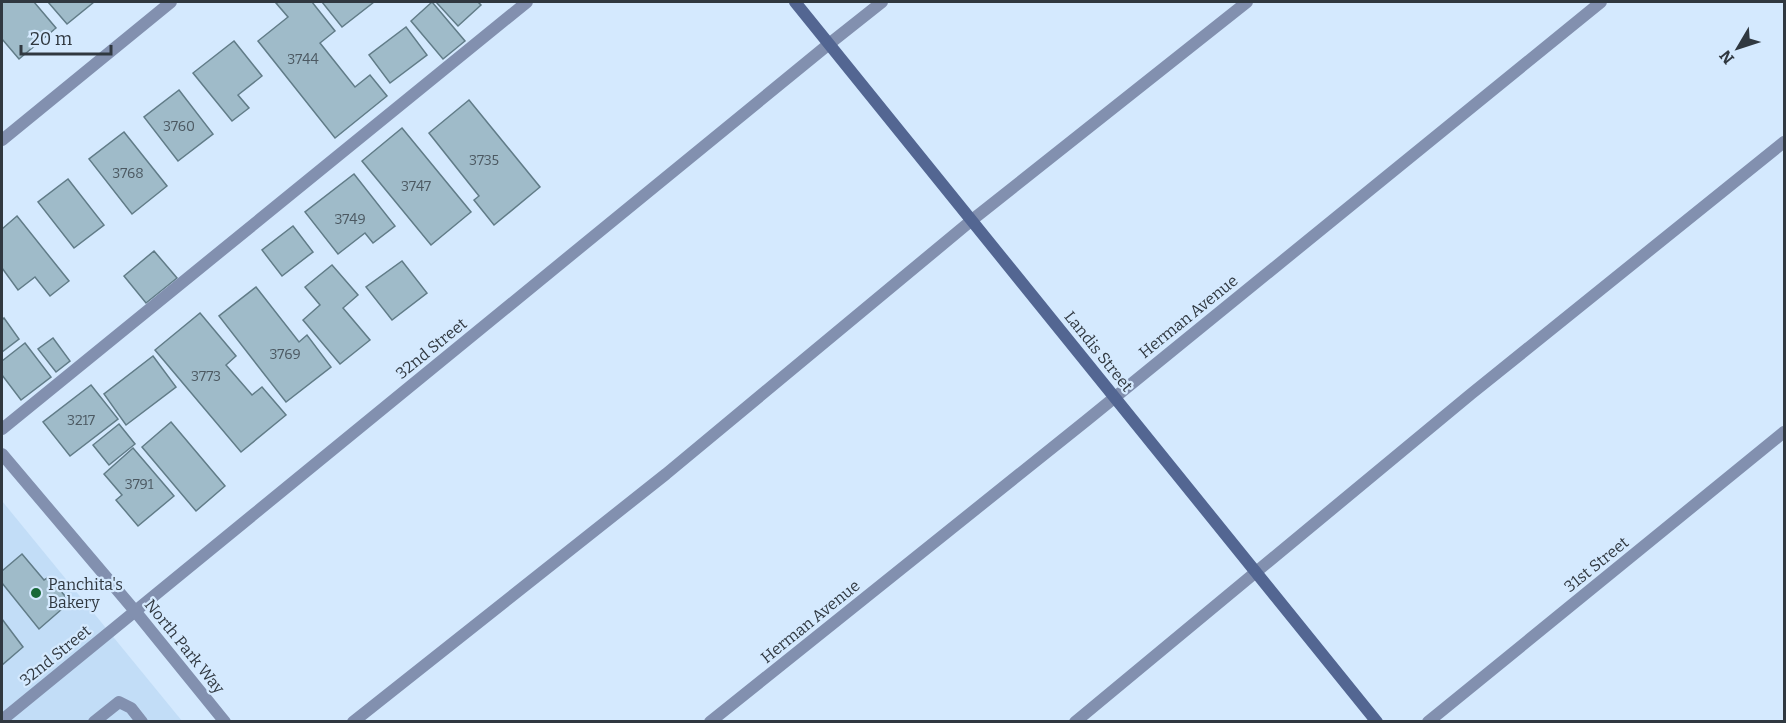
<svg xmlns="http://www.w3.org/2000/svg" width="1786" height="723" font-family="Bitter,serif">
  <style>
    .built { fill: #c2ddf7 }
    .building { fill: #9fbbc9; stroke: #617c88; stroke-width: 1.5 }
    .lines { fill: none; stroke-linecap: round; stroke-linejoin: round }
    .service { stroke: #8290af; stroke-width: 12 }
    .minor { stroke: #8290af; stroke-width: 12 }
    .tertiary { stroke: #8290af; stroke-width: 12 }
    .secondary { stroke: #536692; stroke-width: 12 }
    .poi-dot { fill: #186837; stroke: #d4e9fe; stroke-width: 2 }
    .labels { text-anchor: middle; stroke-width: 4.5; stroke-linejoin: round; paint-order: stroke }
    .number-label { font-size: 14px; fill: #4c5962 }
    .street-label { font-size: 16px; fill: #303840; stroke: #d4e9fe }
    .poi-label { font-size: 16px; fill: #303840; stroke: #d4e9fe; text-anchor: start }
  </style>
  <rect width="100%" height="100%" fill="#d4e9fe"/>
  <polygon class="built" points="2,501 182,721 2,721"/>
  <g class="building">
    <polygon points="2,2 34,2 56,28 19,59 2,39"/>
    <polygon points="48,2 94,2 67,24"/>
    <polygon points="279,2 312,2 335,31 320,43 355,87 370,75 387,96 335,138 258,41 288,17 276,3"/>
    <polygon points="322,2 374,2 342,27"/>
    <polygon points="432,2 465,41 443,59 411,21"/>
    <polygon points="436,2 478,2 481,5 458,26"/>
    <polygon points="406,27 427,55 390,83 369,55"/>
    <polygon points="234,41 262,76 238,95 249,108 232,121 193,73"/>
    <polygon points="179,90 213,134 178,161 144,117"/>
    <polygon points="469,100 540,187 494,225 474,200 479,196 429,133"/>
    <polygon points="402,128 471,212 431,245 362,161"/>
    <polygon points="124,132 167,186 132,214 89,159"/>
    <polygon points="354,174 395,226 373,243 365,233 338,254 305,212"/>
    <polygon points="68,179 104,225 74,248 38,202"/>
    <polygon points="17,216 69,281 50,296 35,277 18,290 2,268 2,229"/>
    <polygon points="293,226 313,252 282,276 262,250"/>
    <polygon points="154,251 177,278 146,303 124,276"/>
    <polygon points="402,261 427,293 392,320 366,287"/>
    <polygon points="332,265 358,295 343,308 370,340 340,364 303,320 320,305 305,287"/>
    <polygon points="256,287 299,342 307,335 331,367 286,402 219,316"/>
    <polygon points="200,313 236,356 226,365 252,395 262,387 286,415 241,452 155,350"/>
    <polygon points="4,318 19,339 2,352 2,320"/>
    <polygon points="53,338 70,361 56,372 38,349"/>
    <polygon points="25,343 51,377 21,400 2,375 2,361"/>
    <polygon points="153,356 176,387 126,425 104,394"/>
    <polygon points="91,385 118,419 70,456 43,422"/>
    <polygon points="171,422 225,486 196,511 142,447"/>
    <polygon points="119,424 135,444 109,465 93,445"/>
    <polygon points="133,448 174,496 138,526 116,500 122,495 104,474"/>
    <polygon points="22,554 44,580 49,577 70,602 39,629 2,583 2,571"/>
    <polygon points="2,619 23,647 2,665"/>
  </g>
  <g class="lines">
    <g class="service">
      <polyline points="2,429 527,2"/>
      <polyline points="94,722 119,702 131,708 142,722"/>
      <polyline points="353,722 666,474 972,220 1247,2"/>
      <polyline points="1075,722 1471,394 1784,142"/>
    </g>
    <g class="minor">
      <polyline points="2,140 171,2"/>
      <polyline points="2,720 829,44"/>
      <polyline points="710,722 1087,420 1601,2"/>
      <polyline points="1428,722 1784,432"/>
    </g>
    <g class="tertiary">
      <polyline points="829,44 882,2"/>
      <polyline points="2,454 135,611 225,722"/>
    </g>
    <polyline class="secondary" points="795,2 1377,722"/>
  </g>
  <circle class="poi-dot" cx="36" cy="593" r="6"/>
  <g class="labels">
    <g class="number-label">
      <text x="303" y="64">3744</text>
      <text x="179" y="131">3760</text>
      <text x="484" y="165">3735</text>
      <text x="128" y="178">3768</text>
      <text x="416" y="191">3747</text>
      <text x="350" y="224">3749</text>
      <text x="285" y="359">3769</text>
      <text x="206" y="381">3773</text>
      <text x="81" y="425">3217</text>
      <text x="139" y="489">3791</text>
    </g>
    <g class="street-label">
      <text transform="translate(1188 316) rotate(-39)" y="6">Herman Avenue</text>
      <text transform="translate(431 348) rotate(-39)" y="6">32nd Street</text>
      <text transform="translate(1099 351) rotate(51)" y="6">Landis Street</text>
      <text transform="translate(1596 564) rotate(-39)" y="6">31st Street</text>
      <text transform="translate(810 621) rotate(-39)" y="6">Herman Avenue</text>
      <text transform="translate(185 646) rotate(51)" y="6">North Park Way</text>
      <text transform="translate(55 655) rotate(-39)" y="6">32nd Street</text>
    </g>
    <g class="poi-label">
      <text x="48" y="590">Panchita's<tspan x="48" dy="18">Bakery</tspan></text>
    </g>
  </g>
  <rect width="1786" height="723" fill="none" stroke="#303840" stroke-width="6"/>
  <g transform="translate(1738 48) rotate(231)" stroke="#d4e9fe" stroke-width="4.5" paint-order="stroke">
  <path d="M0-4.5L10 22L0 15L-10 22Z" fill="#303840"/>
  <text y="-9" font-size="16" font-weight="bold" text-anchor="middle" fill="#303840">N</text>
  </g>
  <path d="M21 45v9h90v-9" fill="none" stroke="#303840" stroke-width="3"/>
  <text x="30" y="45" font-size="18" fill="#303840" stroke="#d4e9fe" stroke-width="4.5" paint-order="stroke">20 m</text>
</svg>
